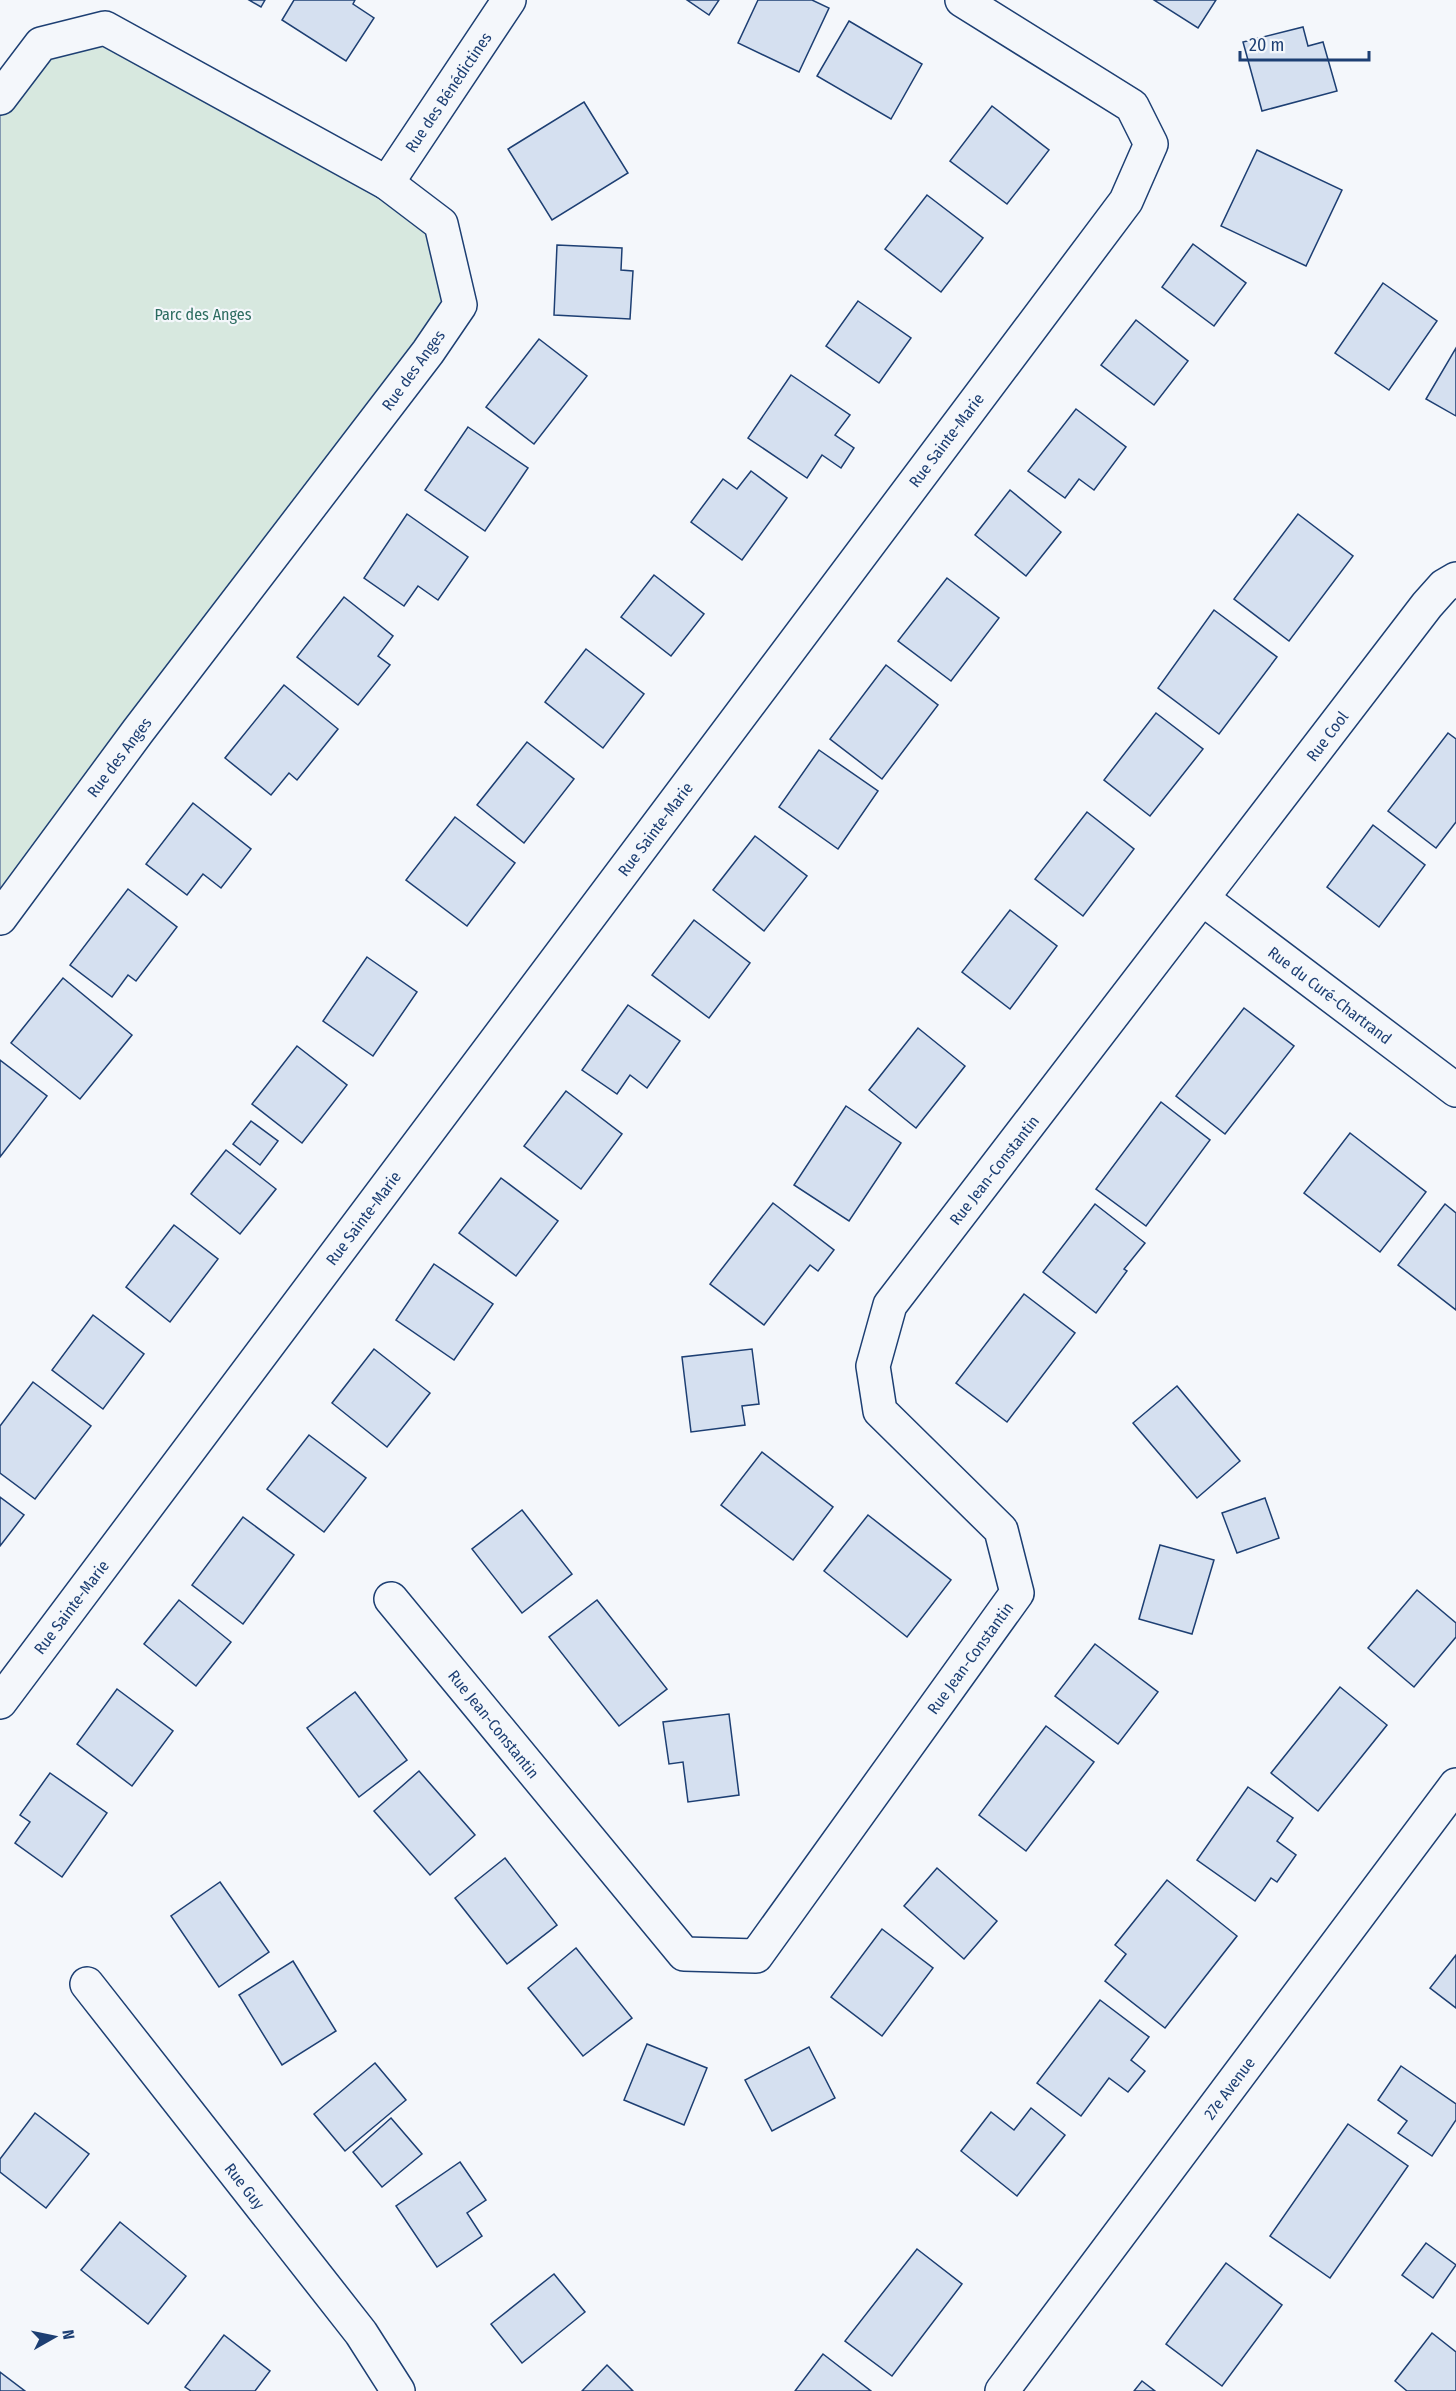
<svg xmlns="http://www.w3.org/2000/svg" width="1456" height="2391" font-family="'Fira Sans Condensed',sans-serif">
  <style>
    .green { fill: #d7e8df; stroke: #687fa3; stroke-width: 1.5 }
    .building { fill: #d5e0f0; stroke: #1d3f73; stroke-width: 1.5 }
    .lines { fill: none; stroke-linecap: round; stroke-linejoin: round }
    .minor-casing { stroke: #1d3f73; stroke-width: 36 }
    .minor { stroke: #f4f7fb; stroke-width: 33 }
    .labels { text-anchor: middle; stroke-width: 4.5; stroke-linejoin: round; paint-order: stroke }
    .street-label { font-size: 16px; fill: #1d3f73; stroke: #f4f7fb }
    .park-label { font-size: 16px; fill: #2c6c60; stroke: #f4f7fb }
  </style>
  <rect width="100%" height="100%" fill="#f4f7fb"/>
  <polygon class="green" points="105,28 441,224 460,305 0,918 0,98 41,44"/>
  <g class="building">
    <polygon points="249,0 265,0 261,7"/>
    <polygon points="294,0 355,0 353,4 374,18 346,61 282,20"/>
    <polygon points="687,0 719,0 709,15"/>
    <polygon points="758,0 812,0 829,8 799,72 738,43"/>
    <polygon points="1154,0 1216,0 1198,28"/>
    <polygon points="849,21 922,64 891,119 817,76"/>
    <polygon points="1303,27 1308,46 1323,42 1337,91 1262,111 1243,42"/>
    <polygon points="584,102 628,173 552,220 508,149"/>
    <polygon points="992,106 1049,150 1007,204 950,161"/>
    <polygon points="1257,150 1342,190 1306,266 1221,226"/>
    <polygon points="927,195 983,238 941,292 885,249"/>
    <polygon points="1193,244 1246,283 1214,326 1162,287"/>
    <polygon points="557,245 622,248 621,270 633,271 630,319 554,315"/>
    <polygon points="1383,283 1437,321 1389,390 1335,353"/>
    <polygon points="858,301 911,338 879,383 826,346"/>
    <polygon points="1136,320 1188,361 1154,405 1101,365"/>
    <polygon points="539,339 587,376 534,444 486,407"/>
    <polygon points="1456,348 1456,416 1426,399"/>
    <polygon points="791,375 850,415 835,435 854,448 841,468 822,455 807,478 748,438"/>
    <polygon points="1076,409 1126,447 1094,490 1079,479 1065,498 1028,471"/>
    <polygon points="468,427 528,468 485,531 425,490"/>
    <polygon points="751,471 787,498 742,560 691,522 723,479 737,489"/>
    <polygon points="1010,490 1061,532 1026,576 975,535"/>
    <polygon points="407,514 468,557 438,600 418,586 404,606 364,578"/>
    <polygon points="1298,514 1353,556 1289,641 1234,599"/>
    <polygon points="654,575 704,614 671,656 621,617"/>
    <polygon points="947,578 999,618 951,681 898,641"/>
    <polygon points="344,597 393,636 378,656 390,665 358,705 297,657"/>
    <polygon points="1214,610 1277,657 1219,734 1158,688"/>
    <polygon points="586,649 644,694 603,748 545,702"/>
    <polygon points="886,665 938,705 882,779 830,739"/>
    <polygon points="284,685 338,729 297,780 289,773 271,795 225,758"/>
    <polygon points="1156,713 1203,749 1150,816 1104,780"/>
    <polygon points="1448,733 1456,739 1456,822 1436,848 1388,811"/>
    <polygon points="527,742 574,779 524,843 477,805"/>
    <polygon points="819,750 878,791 838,849 779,807"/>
    <polygon points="193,803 251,849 221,888 203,874 187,895 146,864"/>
    <polygon points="1087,812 1134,849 1083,916 1035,879"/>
    <polygon points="455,817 515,863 467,926 406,880"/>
    <polygon points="1373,825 1425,865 1379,927 1327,887"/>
    <polygon points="755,836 807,876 764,931 713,890"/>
    <polygon points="128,889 177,927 136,981 128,975 112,997 70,965"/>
    <polygon points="1010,910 1057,946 1010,1009 962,972"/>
    <polygon points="694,920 750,963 709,1018 652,975"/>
    <polygon points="367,957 417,992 373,1056 323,1021"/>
    <polygon points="63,978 132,1035 80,1099 11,1043"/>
    <polygon points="628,1005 680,1041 647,1088 630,1075 617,1094 582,1070"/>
    <polygon points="1244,1008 1294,1046 1225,1134 1176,1096"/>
    <polygon points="918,1028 965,1066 916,1128 869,1090"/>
    <polygon points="297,1046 347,1085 302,1143 252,1104"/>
    <polygon points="0,1060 47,1096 0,1157"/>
    <polygon points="566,1091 622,1134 581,1189 524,1146"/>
    <polygon points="1161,1102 1210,1140 1146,1226 1096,1189"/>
    <polygon points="846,1106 901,1143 849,1221 794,1185"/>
    <polygon points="251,1121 278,1141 260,1165 233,1144"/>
    <polygon points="1350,1133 1426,1192 1380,1252 1304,1193"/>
    <polygon points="226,1150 276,1189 240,1234 191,1194"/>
    <polygon points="501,1178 558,1221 516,1276 459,1233"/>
    <polygon points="773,1203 834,1250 818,1271 810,1265 764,1325 710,1284"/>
    <polygon points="1095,1204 1145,1243 1124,1269 1127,1271 1096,1313 1043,1272"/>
    <polygon points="1445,1204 1456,1213 1456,1310 1398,1265"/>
    <polygon points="174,1225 218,1259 170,1322 126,1287"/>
    <polygon points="434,1264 493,1304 454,1360 396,1320"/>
    <polygon points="1024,1294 1075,1333 1007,1422 956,1383"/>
    <polygon points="93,1315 144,1354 103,1409 52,1370"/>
    <polygon points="374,1349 430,1393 387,1447 332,1403"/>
    <polygon points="752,1349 759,1404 742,1406 745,1425 691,1432 682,1357"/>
    <polygon points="33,1382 91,1426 35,1499 0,1473 0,1426"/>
    <polygon points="1177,1386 1240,1461 1197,1498 1133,1423"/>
    <polygon points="309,1435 366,1478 324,1532 267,1489"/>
    <polygon points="762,1452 833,1507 793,1560 721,1505"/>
    <polygon points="0,1497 24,1515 0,1546"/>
    <polygon points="1265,1498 1279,1538 1237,1553 1222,1513"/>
    <polygon points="522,1510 572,1574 522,1613 472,1549"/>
    <polygon points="868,1515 951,1580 907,1637 824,1571"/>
    <polygon points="243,1517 294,1555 243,1624 192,1585"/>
    <polygon points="1160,1545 1214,1560 1192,1634 1139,1619"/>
    <polygon points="1417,1590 1456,1623 1456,1637 1414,1687 1368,1648"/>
    <polygon points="179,1600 231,1642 196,1686 144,1644"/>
    <polygon points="597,1600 667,1689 619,1726 549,1637"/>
    <polygon points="1095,1644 1158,1692 1118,1744 1055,1696"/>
    <polygon points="1340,1687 1387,1725 1318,1811 1271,1773"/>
    <polygon points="117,1689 173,1731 132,1786 77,1744"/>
    <polygon points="355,1692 407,1760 359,1797 307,1728"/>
    <polygon points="729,1714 739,1795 688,1802 683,1762 669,1764 663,1722"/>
    <polygon points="1046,1726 1094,1762 1026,1851 979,1815"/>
    <polygon points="419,1771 475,1835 430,1875 374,1811"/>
    <polygon points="50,1773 107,1813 62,1877 15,1843 30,1822 20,1815"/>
    <polygon points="1248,1787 1293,1818 1277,1841 1296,1855 1277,1882 1271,1878 1255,1901 1197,1860"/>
    <polygon points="505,1858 557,1925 507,1964 455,1898"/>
    <polygon points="937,1868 997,1921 964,1959 904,1906"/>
    <polygon points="1167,1880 1237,1936 1165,2028 1105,1981 1126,1954 1115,1945"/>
    <polygon points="220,1882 269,1952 219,1987 171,1916"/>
    <polygon points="882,1929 933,1968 882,2036 831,1997"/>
    <polygon points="576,1948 632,2018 583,2056 528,1988"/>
    <polygon points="1456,1955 1456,2008 1430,1988"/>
    <polygon points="293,1961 336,2031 282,2065 239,1995"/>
    <polygon points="1100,2000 1149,2037 1131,2060 1145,2071 1128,2092 1109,2078 1081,2116 1037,2083"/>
    <polygon points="647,2044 707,2068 684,2125 624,2100"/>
    <polygon points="809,2047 835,2098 772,2131 745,2080"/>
    <polygon points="375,2063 406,2100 345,2151 314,2114"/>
    <polygon points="1401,2066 1456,2104 1456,2120 1432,2156 1398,2133 1407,2121 1378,2100"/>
    <polygon points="1031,2108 1065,2135 1017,2196 961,2151 991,2112 1014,2130"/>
    <polygon points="35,2113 89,2154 46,2208 0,2172 0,2159"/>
    <polygon points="391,2118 422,2154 382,2187 353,2152"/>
    <polygon points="1348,2124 1408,2166 1330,2278 1270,2236"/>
    <polygon points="460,2162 486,2200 467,2213 482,2236 437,2267 396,2206"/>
    <polygon points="120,2222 186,2276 148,2324 81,2270"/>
    <polygon points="1426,2243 1456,2265 1433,2298 1402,2275"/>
    <polygon points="917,2249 962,2284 892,2376 845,2341"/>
    <polygon points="1226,2263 1282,2305 1222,2386 1166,2344"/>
    <polygon points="554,2274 585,2312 522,2363 491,2324"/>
    <polygon points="1432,2333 1456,2352 1456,2391 1407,2391 1395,2381"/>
    <polygon points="224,2335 270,2371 255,2391 191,2391 185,2387"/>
    <polygon points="823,2354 871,2391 795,2391"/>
    <polygon points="607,2365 633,2391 582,2391"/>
    <polygon points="0,2372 25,2391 0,2391"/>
    <polygon points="1142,2381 1155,2391 1134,2391"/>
  </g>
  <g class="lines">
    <g class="minor-casing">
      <g id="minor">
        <polyline points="0,98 41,44 105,28 387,183 441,224 460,305 428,352 138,731 0,918"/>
        <polyline points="387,183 509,0"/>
        <polyline points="1203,899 1456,1090"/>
        <polyline points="391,1599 684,1954 756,1956 1017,1593 1001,1530 880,1411 873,1366 890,1305 1427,605 1444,586 1456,579"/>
        <polyline points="0,1702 1126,201 1151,144 1132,106 962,0"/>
        <polyline points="87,1984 361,2333 398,2391"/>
        <polyline points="1002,2391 1456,1785"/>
      </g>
    </g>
    <use href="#minor" class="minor"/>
  </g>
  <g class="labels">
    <g class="street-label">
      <text transform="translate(448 92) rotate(-56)" y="6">Rue des Bénédictines</text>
      <text transform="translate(413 370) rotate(-54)" y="6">Rue des Anges</text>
      <text transform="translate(946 440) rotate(-53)" y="6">Rue Sainte-Marie</text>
      <text transform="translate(1327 736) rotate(-53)" y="6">Rue Cool</text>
      <text transform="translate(119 757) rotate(-53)" y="6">Rue des Anges</text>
      <text transform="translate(655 829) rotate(-53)" y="6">Rue Sainte-Marie</text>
      <text transform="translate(1330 995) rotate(37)" y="6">Rue du Curé-Chartrand</text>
      <text transform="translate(994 1170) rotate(-52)" y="6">Rue Jean-Constantin</text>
      <text transform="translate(363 1218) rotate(-53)" y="6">Rue Sainte-Marie</text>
      <text transform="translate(71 1607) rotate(-53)" y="6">Rue Sainte-Marie</text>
      <text transform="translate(970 1658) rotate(-54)" y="6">Rue Jean-Constantin</text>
      <text transform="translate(494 1724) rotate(51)" y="6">Rue Jean-Constantin</text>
      <text transform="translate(1229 2088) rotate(-53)" y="6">27e Avenue</text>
      <text transform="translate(245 2186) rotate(52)" y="6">Rue Guy</text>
    </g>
    <g class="park-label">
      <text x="203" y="320">Parc des Anges</text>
    </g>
  </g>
  <g transform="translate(54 2337) rotate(81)" stroke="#f4f7fb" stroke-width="4.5" paint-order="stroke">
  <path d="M0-4.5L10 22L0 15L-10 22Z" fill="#1d3f73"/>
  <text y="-9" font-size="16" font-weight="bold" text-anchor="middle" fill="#1d3f73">N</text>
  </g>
  <path d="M1240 51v9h129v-9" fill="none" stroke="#1d3f73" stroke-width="3"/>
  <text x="1249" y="51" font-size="18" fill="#1d3f73" stroke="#f4f7fb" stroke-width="4.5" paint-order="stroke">20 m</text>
</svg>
